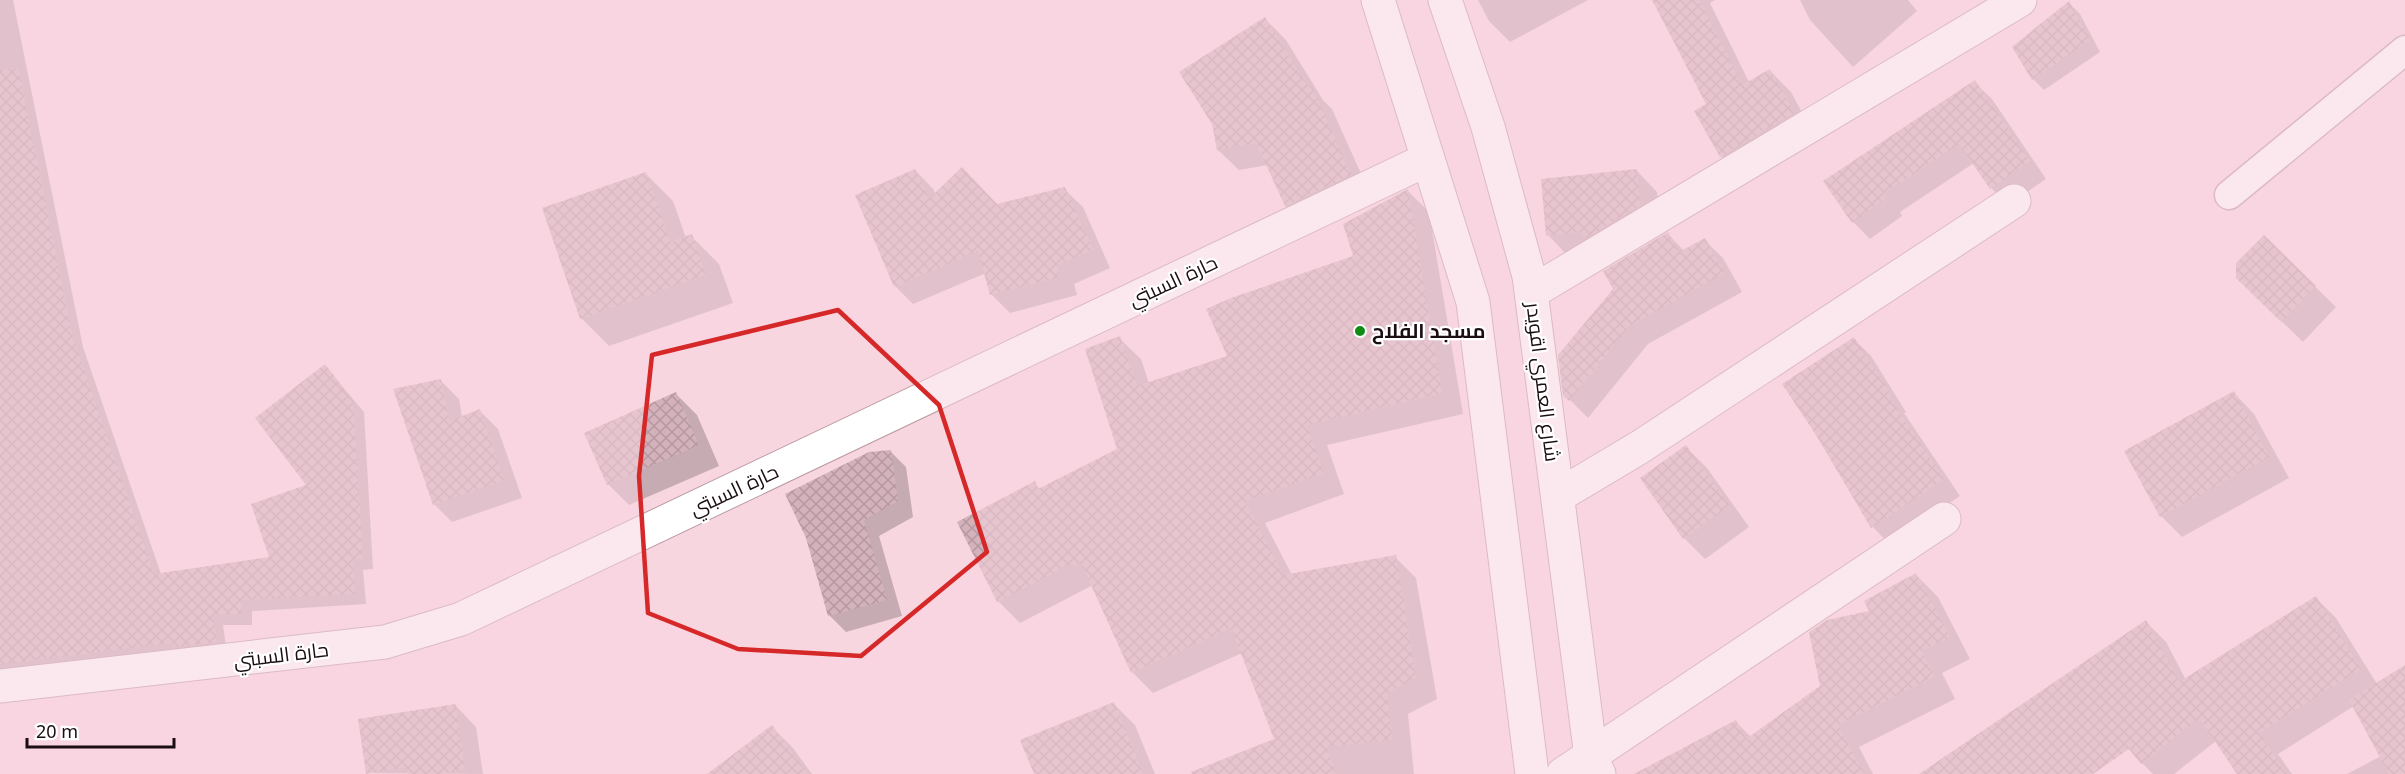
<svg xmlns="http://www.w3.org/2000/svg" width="2405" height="774" font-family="'Noto Sans',Cairo,sans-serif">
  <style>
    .shadow { fill: #0003 }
    .building { fill: url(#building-cross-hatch) }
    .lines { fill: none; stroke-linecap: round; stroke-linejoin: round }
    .service-casing { stroke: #bb9aa4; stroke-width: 31 }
    .minor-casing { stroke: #bb9aa4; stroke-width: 35 }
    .tertiary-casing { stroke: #bb9aa4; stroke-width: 35 }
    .service { stroke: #fff; stroke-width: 28 }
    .minor { stroke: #fff; stroke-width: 33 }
    .tertiary { stroke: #fff; stroke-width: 33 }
    .marked { fill: none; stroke: #d62828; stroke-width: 4.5; stroke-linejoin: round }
    .poi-dot { fill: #108b14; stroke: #fff; stroke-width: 2 }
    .labels { text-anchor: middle; stroke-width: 4.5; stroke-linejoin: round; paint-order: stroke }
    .street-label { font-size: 20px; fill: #1a0e12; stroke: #fff }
    .poi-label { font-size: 20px; font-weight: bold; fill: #1a0e12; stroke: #fff; text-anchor: start }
  </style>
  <defs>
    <pattern id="building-cross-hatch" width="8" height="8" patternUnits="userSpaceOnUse" patternTransform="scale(1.5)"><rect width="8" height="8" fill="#d3b2bb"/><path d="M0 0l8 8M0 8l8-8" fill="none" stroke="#b598a0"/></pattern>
  </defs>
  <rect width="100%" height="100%" fill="#f8d6e0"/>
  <g class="shadow">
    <polygon points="0,0 13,0 83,347 161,574 271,558 308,486 325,366 364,412 373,569 363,570 366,604 252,611 252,625 223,625 227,653 0,676"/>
    <polygon points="1478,0 1588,0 1510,42 1489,21"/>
    <polygon points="1654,0 1715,0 1710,3 1749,82 1770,71 1791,92 1814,135 1742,176 1721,156 1708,105"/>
    <polygon points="1800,0 1908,0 1917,11 1853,67 1810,20"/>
    <polygon points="2069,3 2080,14 2100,52 2044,90 2033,79"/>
    <polygon points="1265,19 1286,40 1323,100 1332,109 1371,196 1307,226 1286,206 1268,165 1239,170 1218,150"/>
    <polygon points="1974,82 1992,99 2046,179 2008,205 1991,188 1974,163 1900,212 1902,216 1870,239 1853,222 1825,181"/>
    <polygon points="915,170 933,189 936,195 998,206 1064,189 1083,207 1110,268 1074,284 1077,295 1010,313 992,295 986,273 913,304 895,286"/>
    <polygon points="1637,171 1657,192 1660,226 1568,256 1548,235"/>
    <polygon points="646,174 673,201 686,238 691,236 719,264 733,303 609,346 581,318"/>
    <polygon points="1408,191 1429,212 1463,414 1327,445 1344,494 1265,523 1292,575 1395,557 1416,578 1437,699 1408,714 1414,774 1239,774 1276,740 1242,653 1153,693 1132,672 1093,585 1020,623 998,601 959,522 1034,483 1041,490 1119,449 1119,338 1141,359 1149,383 1229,357 1355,257"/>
    <polygon points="1668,234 1684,251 1704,240 1723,258 1742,292 1648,344 1588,418 1565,395"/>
    <polygon points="2264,237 2336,307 2303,342 2237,278"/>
    <polygon points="1854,339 1871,356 1906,412 1904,413 1960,496 1889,544 1873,527 1817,435"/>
    <polygon points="441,381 459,399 462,417 480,411 498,429 522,498 452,522 434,504"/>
    <polygon points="2234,393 2254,414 2289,478 2182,537 2161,516"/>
    <polygon points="676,394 697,415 719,466 629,505 608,484"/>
    <polygon points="1686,447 1707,468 1749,527 1705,559 1684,538"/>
    <polygon points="890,451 906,467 913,517 879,536 902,616 846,632 830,616 807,537"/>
    <polygon points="1916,575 1938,597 1970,659 1942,673 1955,699 1859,747 1873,774 1680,774 1736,722 1751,737 1822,687 1871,612"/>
    <polygon points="2316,598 2336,618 2377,684 2405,667 2405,774 2347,774 2381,756 2354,706 2278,754 2292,774 2239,774 2216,741 2174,774 2153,774 2142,763 2146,622 2166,642 2186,680"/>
    <polygon points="1114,704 1135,725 1155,774 1035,774"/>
    <polygon points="456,706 476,727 483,774 367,773"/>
    <polygon points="772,727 793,748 812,774 709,774"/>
  </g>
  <g class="building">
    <polygon points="1652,0 1699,0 1742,85 1770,69 1794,113 1720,157 1694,111 1706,104"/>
    <polygon points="2069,1 2090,40 2032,80 2012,47"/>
    <polygon points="1265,17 1308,87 1312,87 1351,175 1285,206 1256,143 1217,150 1212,124 1179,72"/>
    <polygon points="18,68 72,335 154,574 269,557 251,504 306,485 255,418 325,364 353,400 363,559 353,559 355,594 241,600 242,614 213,614 217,642 174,647 173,643 0,664 0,70"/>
    <polygon points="1975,80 2030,161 1990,189 1959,144 1883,194 1886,198 1852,223 1823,181"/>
    <polygon points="962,167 997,204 1065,187 1093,250 1057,265 1060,277 990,295 978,251 894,287 855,195 915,169 929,199"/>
    <polygon points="1637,169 1640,205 1585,239 1581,232 1546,236 1541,179"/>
    <polygon points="646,172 670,242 692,234 706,275 580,319 542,208"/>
    <polygon points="1408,189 1442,393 1307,425 1324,473 1245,501 1283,575 1396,555 1416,678 1387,693 1392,740 1326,747 1336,774 1192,774 1191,772 1274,739 1231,628 1131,673 1081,563 1074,566 1073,563 997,602 957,522 1035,481 1038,489 1117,449 1085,349 1120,336 1137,386 1227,356 1206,309 1231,298 1353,256 1343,224"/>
    <polygon points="1668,232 1679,252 1705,238 1725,273 1629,326 1569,401 1563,396 1558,355 1613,289 1603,271"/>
    <polygon points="2264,235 2316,286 2281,322 2236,278 2236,263"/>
    <polygon points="1854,337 1891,394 1888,395 1944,479 1871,528 1816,435 1782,384"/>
    <polygon points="441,379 449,421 480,409 504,480 433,505 393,389"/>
    <polygon points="2234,391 2269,457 2160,517 2124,451"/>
    <polygon points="676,392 699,445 607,485 584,433"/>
    <polygon points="1686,445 1730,506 1683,539 1640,478"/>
    <polygon points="891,450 898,501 864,520 887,600 828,616 806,538 785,494 869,452"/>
    <polygon points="1916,573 1950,637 1922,651 1934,677 1838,725 1864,774 1634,774 1736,720 1746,739 1820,686 1809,632 1827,620 1869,611 1864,601"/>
    <polygon points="2316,596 2361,669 2259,733 2287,774 2237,774 2199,718 2141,764 2129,749 2093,774 1919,774 2146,620 2179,682"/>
    <polygon points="2405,665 2405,774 2389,774 2349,700"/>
    <polygon points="1114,702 1143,774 1034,774 1020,740"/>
    <polygon points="456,704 465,770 441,774 408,774 406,767 366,774 358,719"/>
    <polygon points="772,725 808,774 707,774"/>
  </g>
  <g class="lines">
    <g class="service-casing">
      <polyline id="service" points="2229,195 2405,50"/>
    </g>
    <g class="minor-casing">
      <g id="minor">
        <polyline points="1532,292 2020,0"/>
        <polyline points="1558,496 1640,447 2014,201"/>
        <polyline points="0,686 385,642 461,619 1428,159"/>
        <polyline points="1563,774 1944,519"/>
      </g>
    </g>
    <g class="tertiary-casing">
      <g id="tertiary">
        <polyline points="1378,0 1473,302 1532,774"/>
        <polyline points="1445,0 1488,127 1529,276 1591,757 1599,774"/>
      </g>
    </g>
    <use href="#service" class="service"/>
    <use href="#minor" class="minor"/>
    <use href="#tertiary" class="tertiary"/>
  </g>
  <path d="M0 0H2405V774H0ZM838,310l101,95 48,147 -126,104 -123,-7 -90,-36 -9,-137 13,-121z" fill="#f8d6e0" fill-opacity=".55" fill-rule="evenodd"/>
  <path class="marked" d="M838,310l101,95 48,147 -126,104 -123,-7 -90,-36 -9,-137 13,-121z"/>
  <circle class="poi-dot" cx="1360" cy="331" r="6"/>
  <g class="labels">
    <g class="street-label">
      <text transform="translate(1173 281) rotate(-25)" y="7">حارة السبتي</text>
      <text transform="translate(1543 382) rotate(83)" y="7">شارع العمري اقويدر</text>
      <text transform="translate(734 490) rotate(-25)" y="7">حارة السبتي</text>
      <text transform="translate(281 655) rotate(-7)" y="7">حارة السبتي</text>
    </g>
    <g class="poi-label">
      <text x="1372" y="338">مسجد الفلاح</text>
    </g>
  </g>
  <path d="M27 738v9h147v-9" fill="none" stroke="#1a0e12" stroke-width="3"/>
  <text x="36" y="738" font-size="18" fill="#1a0e12" stroke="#ffffff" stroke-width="4.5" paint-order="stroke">20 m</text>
</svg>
